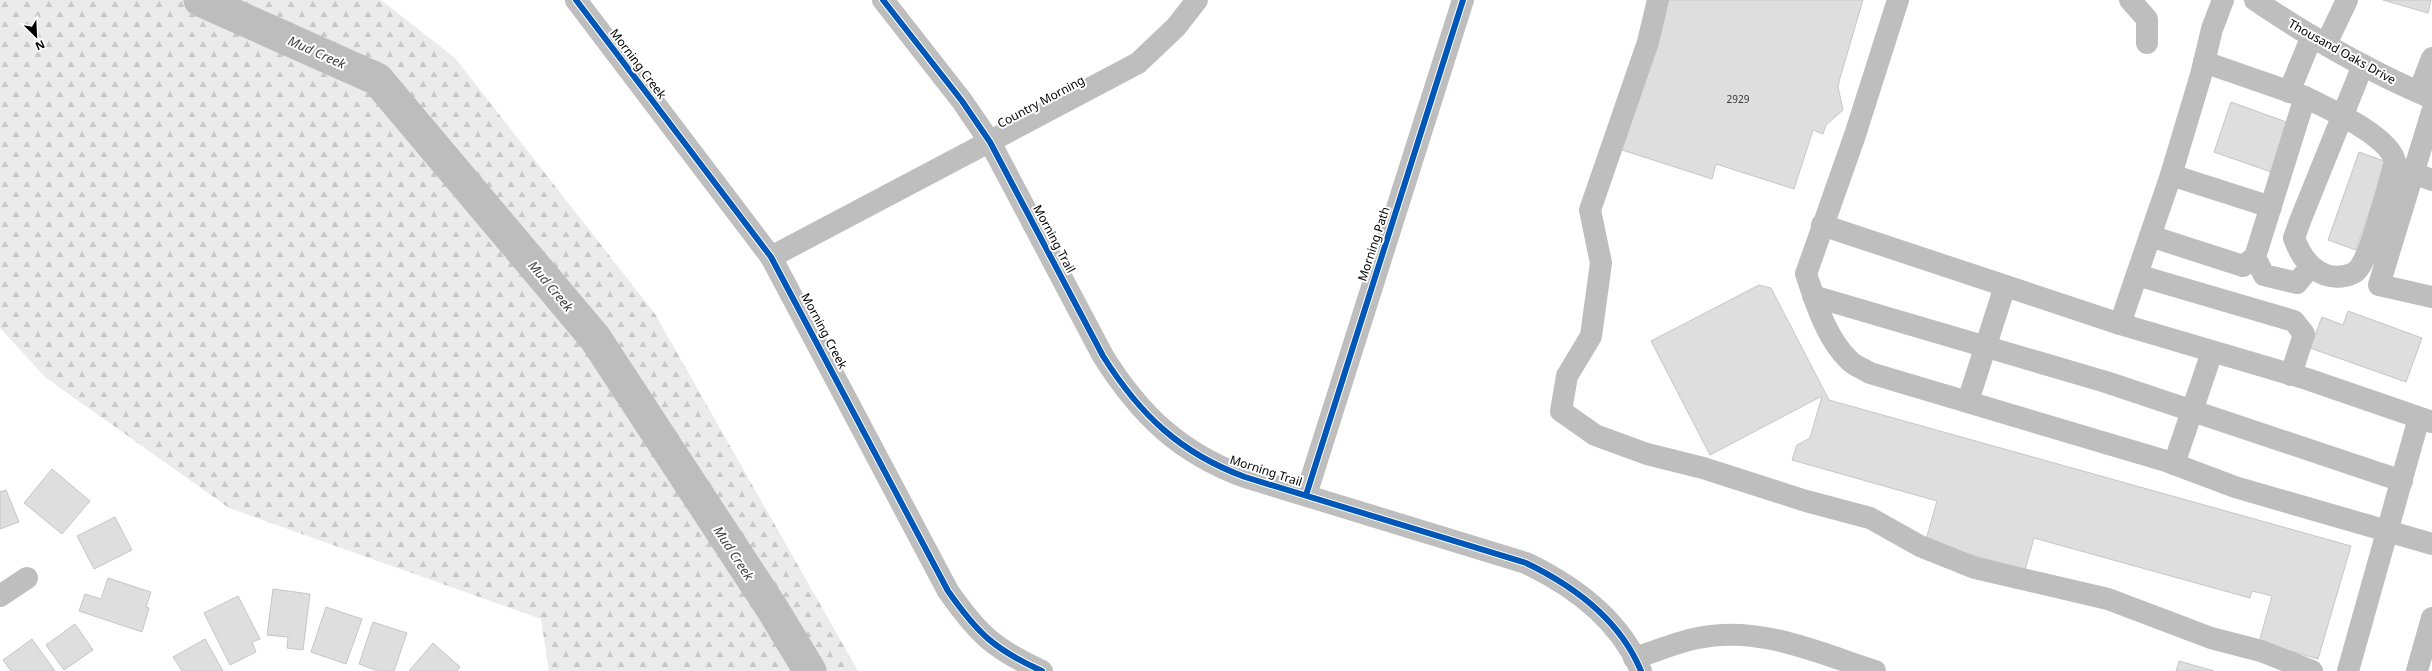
<svg xmlns="http://www.w3.org/2000/svg" width="2432" height="671" font-family="'Noto Sans',sans-serif">
  <style>
    .forest { fill: url(#forest-firs) }
    .lines { fill: none; stroke-linecap: round; stroke-linejoin: round }
    .river { stroke: #bdbdbd; stroke-width: 33 }
    .building { fill: #dedede; stroke: #c6c6c6 }
    .minor { stroke: #bebebe; stroke-width: 22 }
    .major { stroke: #bebebe; stroke-width: 22 }
    .cycleway-casing { stroke: #fff; stroke-width: 8 }
    .cycleway { stroke: #0057b8; stroke-width: 6 }
    .labels { text-anchor: middle; stroke-width: 4; stroke-linejoin: round; paint-order: stroke }
    .number-label { font-size: 10px; fill: #383838 }
    .street-label { font-size: 12px; fill: #000; stroke: #fff }
    .water-label { font-size: 13px; font-style: italic; fill: #424242; stroke: #fff }
  </style>
  <defs>
    <pattern id="forest-firs" width="22" height="20" patternUnits="userSpaceOnUse"><rect width="22" height="20" fill="#ebebeb"/><path d="M5 1l3.5 6h-7zM16 11l3.5 6h-7z" fill="#c8c8c8"/></pattern>
  </defs>
  <rect width="100%" height="100%" fill="#fff"/>
  <polygon class="forest" points="0,0 381,0 455,58 655,314 858,671 549,671 541,619 229,508 45,377 0,328"/>
  <g class="lines">
    <polyline class="river" points="200,0 377,79 595,338 773,610 810,671"/>
  </g>
  <g class="building">
    <polygon points="1667,0 1863,0 1840,78 1838,87 1843,110 1826,125 1823,134 1813,130 1794,189 1716,164 1712,179 1619,149"/>
    <polygon points="2383,0 2431,0 2428,13"/>
    <polygon points="2231,102 2292,124 2274,173 2214,152"/>
    <polygon points="2359,152 2387,162 2356,250 2328,240"/>
    <polygon points="1759,285 1771,288 1829,400 2351,546 2318,659 2259,642 2272,596 2252,591 2250,598 2034,538 2025,570 1930,543 1927,536 1937,501 1792,460 1797,445 1810,438 1822,396 1710,455 1651,341"/>
    <polygon points="2348,311 2422,338 2406,382 2310,348 2322,317 2343,325"/>
    <polygon points="52,469 90,501 62,534 24,503"/>
    <polygon points="6,490 19,522 0,529 0,492"/>
    <polygon points="115,517 132,550 94,569 77,536"/>
    <polygon points="108,578 151,592 146,607 149,608 142,632 79,611 85,594 101,599"/>
    <polygon points="273,589 310,594 303,650 287,648 288,637 267,635"/>
    <polygon points="238,596 260,639 252,642 256,652 230,665 204,613"/>
    <polygon points="326,607 362,619 346,664 311,652"/>
    <polygon points="373,622 407,633 394,671 378,671 359,664"/>
    <polygon points="75,624 93,650 64,670 46,645"/>
    <polygon points="32,639 55,671 11,671 3,660"/>
    <polygon points="205,639 223,671 182,671 173,657"/>
    <polygon points="433,643 460,667 457,671 409,671"/>
    <polygon points="2179,661 2214,671 2176,671"/>
  </g>
  <g class="lines">
    <g class="minor">
      <path d="M576,0l195,257 177,334c30,43 46,58 94,80"/>
      <path d="M883,0l79,101 28,41 113,214c37,59 77,97 142,121l281,86c48,23 94,57 115,108"/>
      <polyline points="1658,0 1648,42 1590,210 1601,263 1591,336 1567,376 1561,411 1595,435 1647,454 1703,468 1806,501 1870,518 1920,546 1975,568 2108,599 2211,638 2261,651 2312,671"/>
      <path d="M1898,0l-43,135 -49,139c10,29 20,64 43,86 5,6 15,9 21,13l296,88 69,26 197,57"/>
      <polyline points="2130,0 2147,19 2147,43"/>
      <polyline points="2326,44 2347,0"/>
      <polyline points="2204,62 2305,97"/>
      <polyline points="2289,92 2312,36"/>
      <polyline points="2419,92 2432,58"/>
      <polyline points="2432,112 2379,285 2432,297"/>
      <polyline points="2413,173 2432,180"/>
      <polyline points="2171,175 2271,207"/>
      <polyline points="1822,225 2120,324 2307,379 2432,422"/>
      <polyline points="2150,236 2243,266 2255,257"/>
      <polyline points="771,257 1138,63 1176,27 1197,0"/>
      <path d="M2311,266l-14,17 -33,-8 -9,-18 50,-160c24,12 83,38 90,64 -6,21 -25,101 -40,111 -7,5 -21,6 -29,3 -17,-6 -26,-20 -32,-37l6,-17 63,-156"/>
      <polyline points="2137,275 2294,321 2304,334 2291,375"/>
      <polyline points="1813,296 2106,382 2402,481"/>
      <polyline points="2120,324 2171,175 2201,75 2212,29 2223,0"/>
      <polyline points="1968,401 2005,286"/>
      <polyline points="2174,464 2212,352"/>
      <polyline points="1306,495 1463,0"/>
      <polyline points="0,596 27,578"/>
      <path d="M1634,658c21,-6 42,-16 64,-20 61,-13 121,15 177,33"/>
      <polyline points="2348,671 2419,418"/>
    </g>
    <g class="major">
      <path d="M2255,0c56,38 115,72 177,98"/>
      <polyline points="2417,671 2432,618"/>
    </g>
    <g class="cycleway-casing">
      <g id="cycleway">
        <path d="M576,0l195,257 177,334c30,43 46,58 94,80"/>
        <path d="M883,0l79,101 28,41 113,214c37,59 77,97 142,121l281,86c48,23 94,57 115,108"/>
        <polyline points="1306,495 1463,0"/>
      </g>
    </g>
    <use href="#cycleway" class="cycleway"/>
  </g>
  <g class="labels">
    <g class="number-label">
      <text x="1738" y="103">2929</text>
    </g>
    <g class="street-label">
      <text transform="translate(2342 52) rotate(29)" y="4">Thousand Oaks Drive</text>
      <text transform="translate(638 64) rotate(53)" y="4">Morning Creek</text>
      <text transform="translate(1041 102) rotate(-28)" y="4">Country Morning</text>
      <text transform="translate(1054 239) rotate(62)" y="4">Morning Trail</text>
      <text transform="translate(1374 244) rotate(-72)" y="4">Morning Path</text>
      <text transform="translate(824 331) rotate(62)" y="4">Morning Creek</text>
      <text transform="translate(1266 471) rotate(18)" y="4">Morning Trail</text>
    </g>
    <g class="water-label">
      <text transform="translate(317 52) rotate(24)" y="5">Mud Creek</text>
      <text transform="translate(551 286) rotate(50)" y="5">Mud Creek</text>
      <text transform="translate(734 553) rotate(57)" y="5">Mud Creek</text>
    </g>
  </g>
  <g transform="translate(36 36) rotate(156)" stroke="#ffffff" stroke-width="3" paint-order="stroke">
  <path d="M0-3L7 15L0 10L-7 15Z" fill="#000000"/>
  <text y="-6" font-size="11" font-weight="bold" text-anchor="middle" fill="#000000">N</text>
  </g>
</svg>
